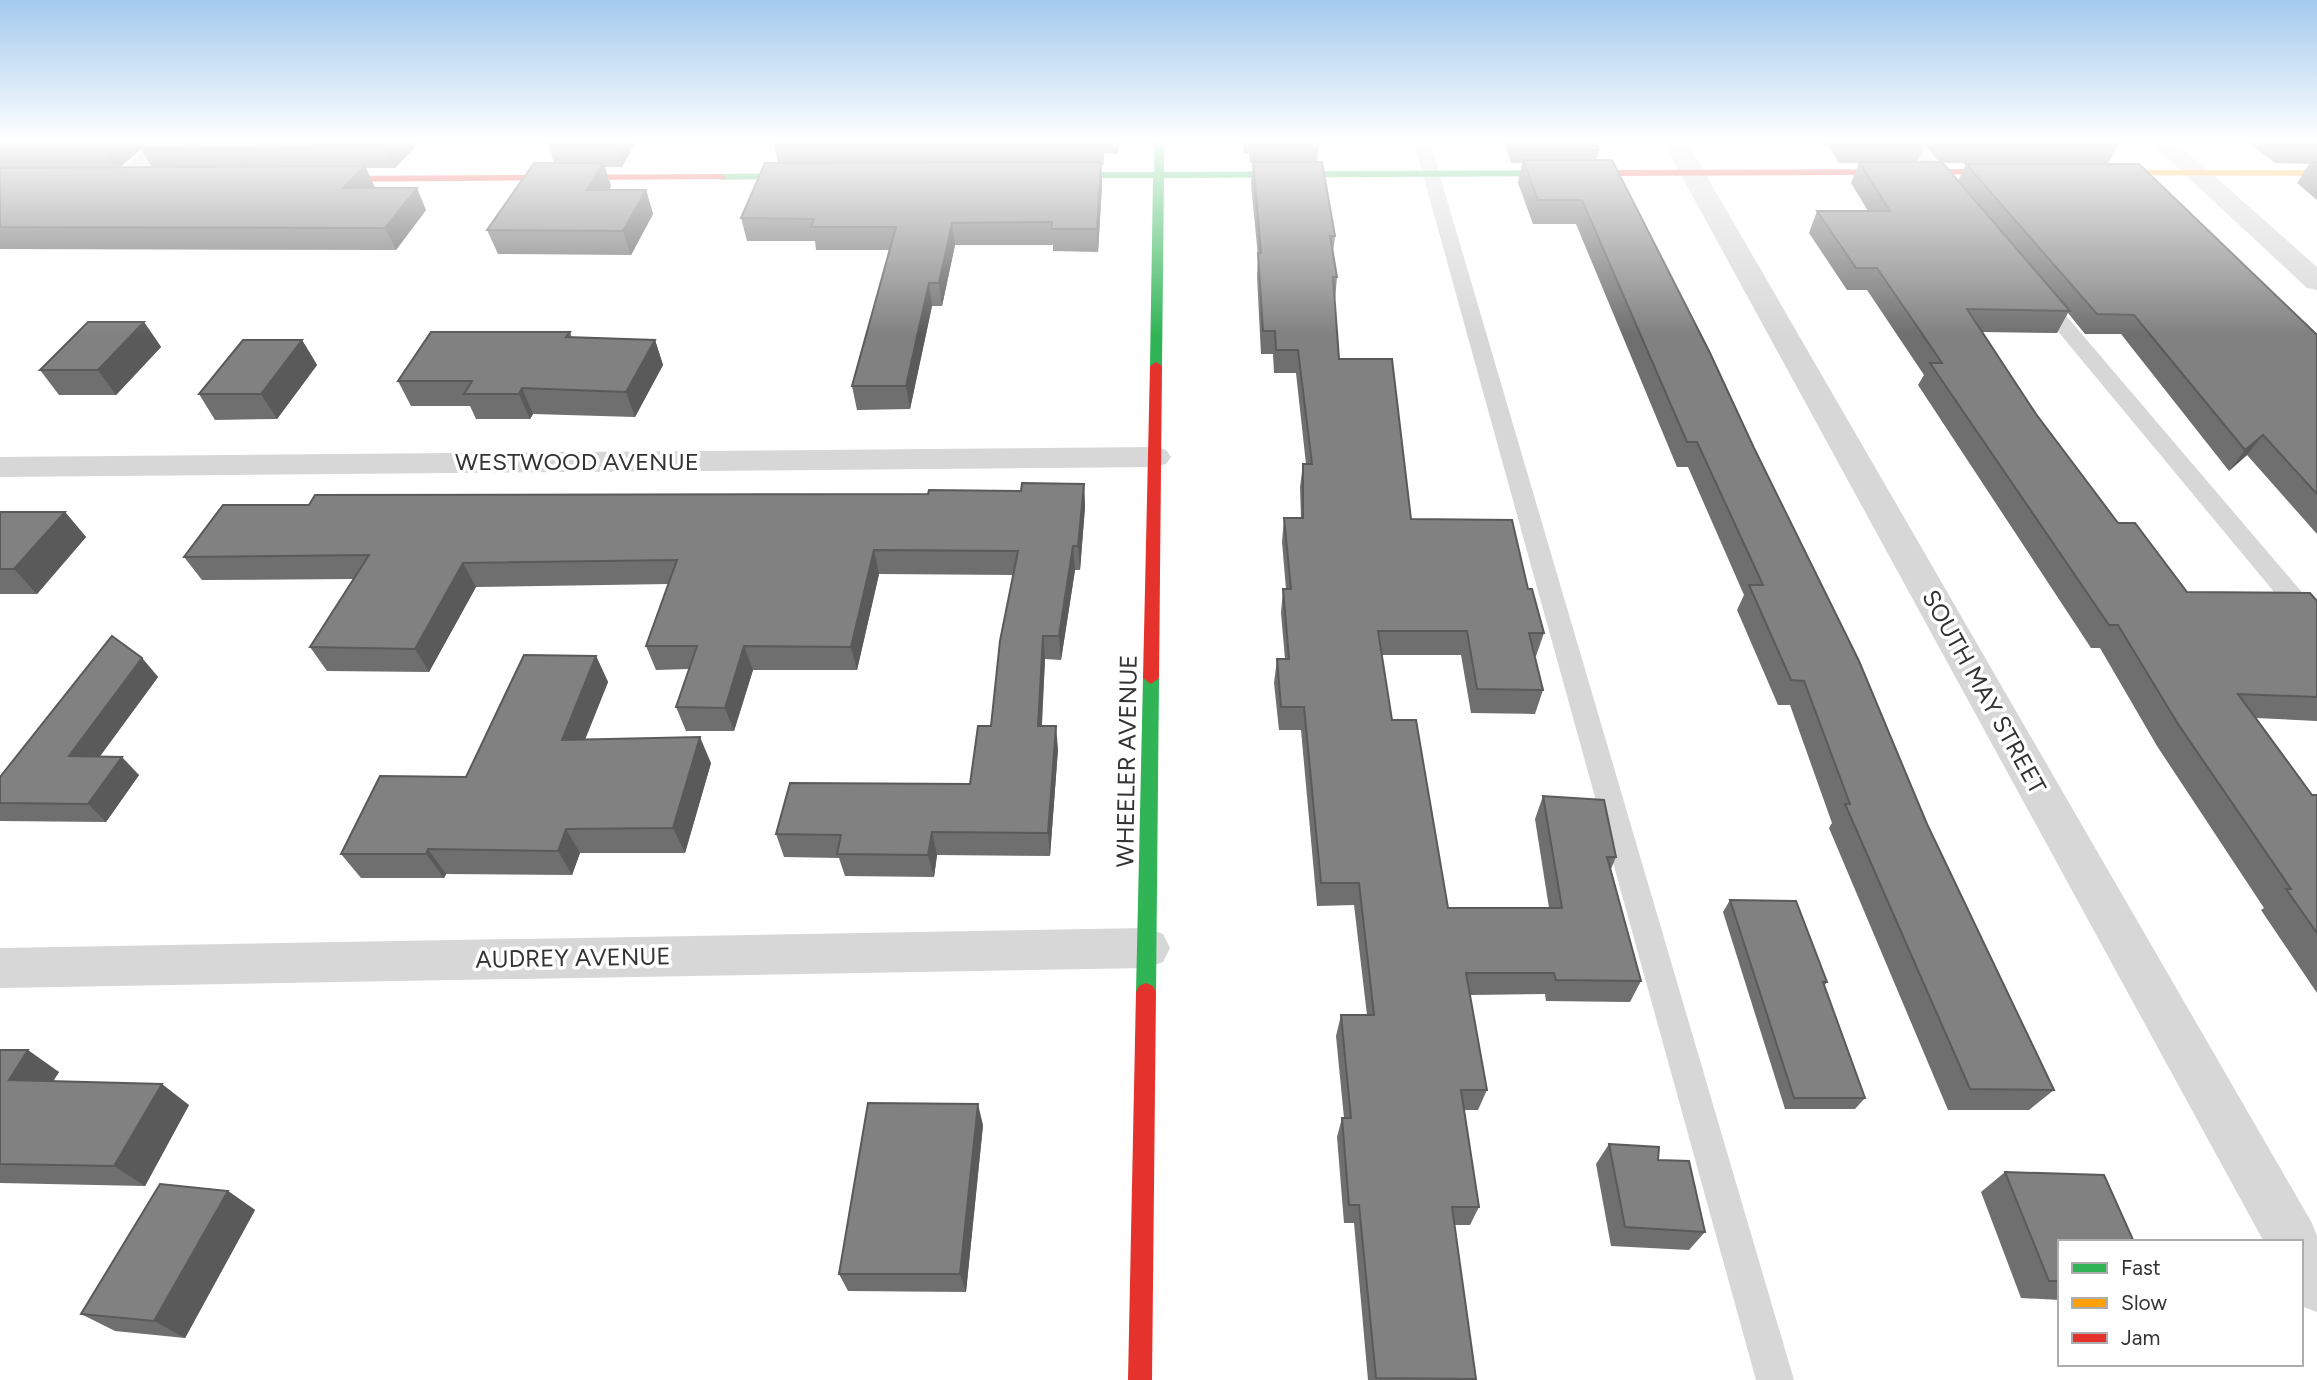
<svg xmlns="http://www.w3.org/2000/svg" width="2317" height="1380" font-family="Figtree,sans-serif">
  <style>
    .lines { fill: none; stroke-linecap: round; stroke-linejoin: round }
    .lane { fill: #d7d7d7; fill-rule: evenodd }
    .street { fill: #d7d7d7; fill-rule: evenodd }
    .fast { fill: #30b455; fill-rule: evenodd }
    .slow { fill: #ff9f0a; fill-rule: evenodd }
    .jam { fill: #e5322d; fill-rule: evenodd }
    .wall { fill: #6f6f6f; fill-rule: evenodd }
    .shaded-wall { fill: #5a5a5a }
    .building { fill: #818181; stroke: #5a5a5a; stroke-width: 2 }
    .labels { text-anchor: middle; stroke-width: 7; stroke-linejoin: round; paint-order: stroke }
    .street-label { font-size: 24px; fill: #333; stroke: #fff }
  </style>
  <rect width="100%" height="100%" fill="#fff"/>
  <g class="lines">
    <g class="lane">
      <polygon points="1414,142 1430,142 1794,1380 1756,1380"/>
      <polygon points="1902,142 1919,142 1955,185 1958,189 1955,193 1943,193"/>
      <polygon points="2039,290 2046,292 2317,610 2317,636 2308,633 2032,300 2029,296 2032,292"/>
    </g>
    <g class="street">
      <polygon points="152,142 178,142 133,185 115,185 112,180 115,175"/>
      <polygon points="1663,142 1687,142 2312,1223 2317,1236 2317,1312 2301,1306 2301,1242 2264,1242"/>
      <polygon points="2150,142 2176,142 2317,267 2317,290 2307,288"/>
      <polygon points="1155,447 1166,450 1171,457 1166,464 1155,467 0,477 0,457"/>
      <polygon points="1147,928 1163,934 1170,948 1163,962 1147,968 0,988 0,948"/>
    </g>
    <g class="fast">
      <polygon points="1154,142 1164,142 1164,172 1600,170 1605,173 1600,176 1164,178 1162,366 1156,370 1150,366 1153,178 1049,178 1044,175 1049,172 1154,172"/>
      <polygon points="813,173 818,176 817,178 721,180 716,177 721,174"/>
      <polygon points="1151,672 1159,678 1156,992 1153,998 1146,1001 1139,998 1136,992 1143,678"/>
    </g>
    <polygon class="slow" points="2091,170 2317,170 2317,176 2095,175 2090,172"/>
    <g class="jam">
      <polygon points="2014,169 2019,172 2018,174 1600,176 1595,173 1600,170"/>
      <polygon points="721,174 726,177 725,179 321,182 316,179 321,176"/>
      <polygon points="1156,362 1162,366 1159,678 1151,684 1143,678 1150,366"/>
      <polygon points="1146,983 1153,986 1156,992 1152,1380 1128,1380 1136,992 1139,986"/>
    </g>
  </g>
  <g class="wall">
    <path d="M0,142h420l-25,26h-29l9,20 51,22 -30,40 -396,-1zM141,149l11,18 -33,1z"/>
    <polygon points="549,142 636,142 622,167 605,167 611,186 609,190 646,190 653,214 631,255 498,254 487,230 554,163 548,144"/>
    <polygon points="775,142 1119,142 1118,154 1104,153 1103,165 1101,165 1102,184 1098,252 1053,251 1053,245 955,245 942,306 932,306 910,409 857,410 852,386 890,250 816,250 815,241 747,241 741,218 778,163 774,144"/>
    <polygon points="1243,142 1319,142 1317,162 1335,236 1333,252 1337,277 1335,300 1339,359 1411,519 1528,589 1544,633 1536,656 1535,656 1543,690 1535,714 1471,713 1461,655 1382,655 1392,720 1448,908 1549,908 1535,819 1543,796 1616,857 1611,869 1641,981 1630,1002 1546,1001 1545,994 1470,995 1487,1090 1478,1110 1464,1110 1479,1207 1470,1225 1454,1225 1476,1379 1476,1380 1368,1380 1354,1223 1344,1223 1337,1137 1342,1118 1344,1118 1336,1036 1341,1015 1367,1015 1354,905 1317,906 1301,730 1279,730 1274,683 1277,659 1285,659 1281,613 1283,589 1286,589 1282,542 1284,518 1301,518 1300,487 1303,464 1306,464 1296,373 1274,373 1273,354 1261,354 1257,276 1258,256 1251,184 1253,163 1250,163 1249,153 1244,153"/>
    <polygon points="1504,142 1595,142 1599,150 1596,160 1754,448 1927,824 2054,1090 2029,1110 1948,1110 1829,828 1832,823 1790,705 1778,705 1737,610 1744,595 1688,467 1677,467 1576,224 1533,224 1518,183 1522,163 1511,163"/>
    <path d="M1826,142h292l1,1 -11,20h-165l15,18 8,-17 351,171v199l-70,-79 -18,16 -108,-137h-36l-17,-21 -11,20 -75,-1 54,82 82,109 69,69 130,9v120l-61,-3 56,77h5v198l-56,-83 3,-2 -107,-162 -57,-98h-9l-173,-263 6,-10 -57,-85h-20l-38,-57 8,-22h51l-17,-28 8,-20h-20zM1925,145l14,17h-22z"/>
    <polygon points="2248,142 2317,142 2317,200 2297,183 2309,164 2275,163"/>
    <polygon points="144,322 161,347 116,395 59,395 40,370"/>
    <polygon points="570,332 572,338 655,340 663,365 635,417 533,414 530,419 476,419 470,406 411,406 398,381"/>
    <polygon points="302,340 317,365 277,419 215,420 199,394"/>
    <polygon points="1084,484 1085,507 1080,570 1075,570 1061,660 1045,659 1042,726 1058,749 1050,856 937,855 934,877 845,876 839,858 784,857 776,834 970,784 991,726 1014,575 879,574 857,670 753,670 734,731 686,731 676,707 689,669 656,670 646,646 669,584 476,587 429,672 327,671 310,647 354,579 202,580 184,557 309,505 928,494 1021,491"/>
    <polygon points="0,512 65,512 86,537 37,594 0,594"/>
    <polygon points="596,656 608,682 585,739 711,763 685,853 580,853 572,875 446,874 444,878 361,878 341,854 466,777"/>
    <polygon points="142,658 158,677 100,756 139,775 106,822 0,821 0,777"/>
    <polygon points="1730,900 1827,982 1824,986 1865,1098 1855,1109 1785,1109 1723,912"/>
    <polygon points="0,1050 59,1072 53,1081 189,1105 145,1186 0,1183"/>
    <polygon points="983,1125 966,1292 848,1291 839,1274"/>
    <polygon points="1609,1144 1658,1160 1705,1232 1689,1250 1611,1246 1596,1164"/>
    <polygon points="2005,1172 2060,1242 2060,1300 2021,1298 1981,1192"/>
    <polygon points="228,1191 255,1210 185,1338 115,1331 81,1314"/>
  </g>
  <g class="shaded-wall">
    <polygon points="112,142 149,142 117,170 104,149"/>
    <polygon points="390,142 420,142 395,168 385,147"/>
    <polygon points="615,142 636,142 622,167 614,144"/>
    <polygon points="1103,142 1104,153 1103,165"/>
    <polygon points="1101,162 1102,184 1098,252 1097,229"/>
    <polygon points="603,163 611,186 595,214 587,190"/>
    <polygon points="365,166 375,188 354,210 343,188"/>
    <polygon points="417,188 426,210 396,250 385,228"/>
    <polygon points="646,190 653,214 631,255 623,231"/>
    <polygon points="952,223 955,245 942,306 939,283"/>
    <polygon points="929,283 932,306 910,409 906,386"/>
    <polygon points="144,322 161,347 116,395 98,370"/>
    <polygon points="302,340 317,365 277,419 261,394"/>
    <polygon points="655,340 663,365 635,417 626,392"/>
    <polygon points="522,388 533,414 530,419 519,394"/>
    <polygon points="2263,435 2247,455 2229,471 2245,450"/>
    <polygon points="1084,484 1085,507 1080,570 1078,546"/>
    <polygon points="65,512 86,537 37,594 14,569"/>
    <polygon points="1073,546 1075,570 1061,660 1059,636"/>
    <polygon points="874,550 879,574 857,670 851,647"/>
    <polygon points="463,563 476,587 429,672 415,649"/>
    <polygon points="1043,636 1045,659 1040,749 1038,726"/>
    <polygon points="744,646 753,670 734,731 725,708"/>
    <polygon points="596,656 608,682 575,765 562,740"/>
    <polygon points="142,658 158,677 87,774 69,756"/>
    <polygon points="1056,726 1058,749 1050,856 1048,833"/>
    <polygon points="700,737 711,763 685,853 673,828"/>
    <polygon points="122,757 139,775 106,822 88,804"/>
    <polygon points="566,829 580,853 572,875 558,851"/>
    <polygon points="932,832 937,855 934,877 928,855"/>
    <polygon points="428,849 446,874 444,878 426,854"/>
    <polygon points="28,1050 59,1072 40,1102 9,1080"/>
    <polygon points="162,1084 189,1105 145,1186 114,1166"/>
    <polygon points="978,1104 983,1125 966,1292 960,1274"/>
    <polygon points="228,1191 255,1210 185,1338 154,1321"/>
  </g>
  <g class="building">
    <polygon points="0,142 112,142 104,149 0,150"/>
    <polygon points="147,142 390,142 385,147 140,148"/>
    <polygon points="549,142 615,142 614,144 548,144"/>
    <polygon points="775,142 1103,142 774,144"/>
    <polygon points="1511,142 1595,142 1599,150 1513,150"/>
    <polygon points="1846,142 1924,142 1925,143 1847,143"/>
    <polygon points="1949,142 2118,142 2119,143 1950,143"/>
    <polygon points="2287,142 2317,142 2317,144 2288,143"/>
    <polygon points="1523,160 1612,160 1710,353 1754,448 1859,661 1927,824 2054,1090 1970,1089 1845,804 1850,804 1804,681 1791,680 1749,585 1763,585 1697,442 1687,442 1582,200 1538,200"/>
    <polygon points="1101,162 1097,229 1051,229 1052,222 952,223 939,283 929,283 906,386 852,386 896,227 811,227 814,219 741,218 765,163"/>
    <polygon points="1253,162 1322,162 1335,236 1330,236 1337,277 1333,277 1339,359 1392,359 1411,519 1512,520 1528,589 1532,589 1544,633 1529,633 1543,690 1477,689 1467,631 1378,631 1392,720 1416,720 1448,908 1562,908 1543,796 1604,800 1616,857 1607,857 1641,981 1556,980 1554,973 1466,973 1487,1090 1461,1090 1479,1207 1452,1207 1476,1379 1376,1378 1359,1205 1349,1205 1342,1118 1351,1118 1341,1015 1374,1015 1359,883 1321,883 1304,707 1281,707 1277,659 1289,659 1283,589 1291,589 1284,518 1303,518 1303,464 1312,464 1298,350 1276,350 1275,331 1263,331 1258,253 1261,253"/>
    <polygon points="1859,162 1942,162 2070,311 1967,309 2036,414 2118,523 2135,523 2187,592 2310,593 2317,601 2317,697 2238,694 2312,795 2317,795 2317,933 2286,889 2291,889 2178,724 2118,625 2109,625 1930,363 1942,363 1877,268 1856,268 1817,211 1890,211"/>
    <polygon points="2311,162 2317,162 2317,168"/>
    <polygon points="534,163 603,163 587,190 646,190 623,231 487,230"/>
    <polygon points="1966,164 2139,164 2317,335 2317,494 2263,435 2245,450 2134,315 2097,314"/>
    <polygon points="365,166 343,188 417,188 385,228 0,227 0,168"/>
    <polygon points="88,322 144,322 98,370 40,370"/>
    <polygon points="431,332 570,332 566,337 655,340 626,392 522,388 519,394 464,394 472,381 398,381"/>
    <polygon points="243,340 302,340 261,394 199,394"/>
    <polygon points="1022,483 1084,484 1078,546 1073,546 1059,636 1043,636 1038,726 1056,726 1048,833 932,832 928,855 837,854 841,835 776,834 790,783 970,784 978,726 991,726 1000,641 1018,551 874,550 851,647 744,646 725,708 676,707 697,646 646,646 677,560 463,563 415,649 310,647 369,555 184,557 223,505 309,505 315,495 928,494 929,490 1021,491"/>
    <polygon points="0,512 65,512 14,569 0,569"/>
    <polygon points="112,636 142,658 69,756 122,757 88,804 0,803 0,777"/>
    <polygon points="524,655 596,656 562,740 700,737 673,828 566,829 558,851 428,849 426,854 341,854 380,776 466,777"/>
    <polygon points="1730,900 1796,901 1827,982 1823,982 1865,1098 1794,1098"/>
    <polygon points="0,1050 28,1050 9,1080 162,1084 114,1166 0,1164"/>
    <polygon points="868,1103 978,1104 960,1274 839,1274"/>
    <polygon points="1609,1144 1659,1147 1658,1160 1689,1161 1705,1232 1625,1227"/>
    <polygon points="2005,1172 2104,1175 2134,1242 2060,1242 2060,1281 2049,1281"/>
    <polygon points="160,1184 228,1191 154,1321 81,1314"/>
  </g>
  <linearGradient id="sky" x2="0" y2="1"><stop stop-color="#a3caed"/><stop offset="0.42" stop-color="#fff"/><stop offset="1" stop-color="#fff" stop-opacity="0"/></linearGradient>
  <rect width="2317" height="335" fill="url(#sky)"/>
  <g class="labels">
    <g class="street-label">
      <text x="577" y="470">WESTWOOD AVENUE</text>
      <text transform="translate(1984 692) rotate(61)" y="8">SOUTH MAY STREET</text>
      <text transform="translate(1127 761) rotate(-89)" y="8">WHEELER AVENUE</text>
      <text transform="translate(573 958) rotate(-1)" y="8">AUDREY AVENUE</text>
    </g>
  </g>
  <rect x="2058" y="1240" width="245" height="126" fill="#ffffff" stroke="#adadad" stroke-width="2"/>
  <rect x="2072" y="1263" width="35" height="10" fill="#30b455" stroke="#adadad" stroke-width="2"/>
  <text x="2121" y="1275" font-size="21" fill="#333333">Fast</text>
  <rect x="2072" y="1298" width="35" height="10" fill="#ff9f0a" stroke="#adadad" stroke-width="2"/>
  <text x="2121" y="1310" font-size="21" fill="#333333">Slow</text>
  <rect x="2072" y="1333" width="35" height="10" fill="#e5322d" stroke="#adadad" stroke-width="2"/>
  <text x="2121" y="1345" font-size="21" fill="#333333">Jam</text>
</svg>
